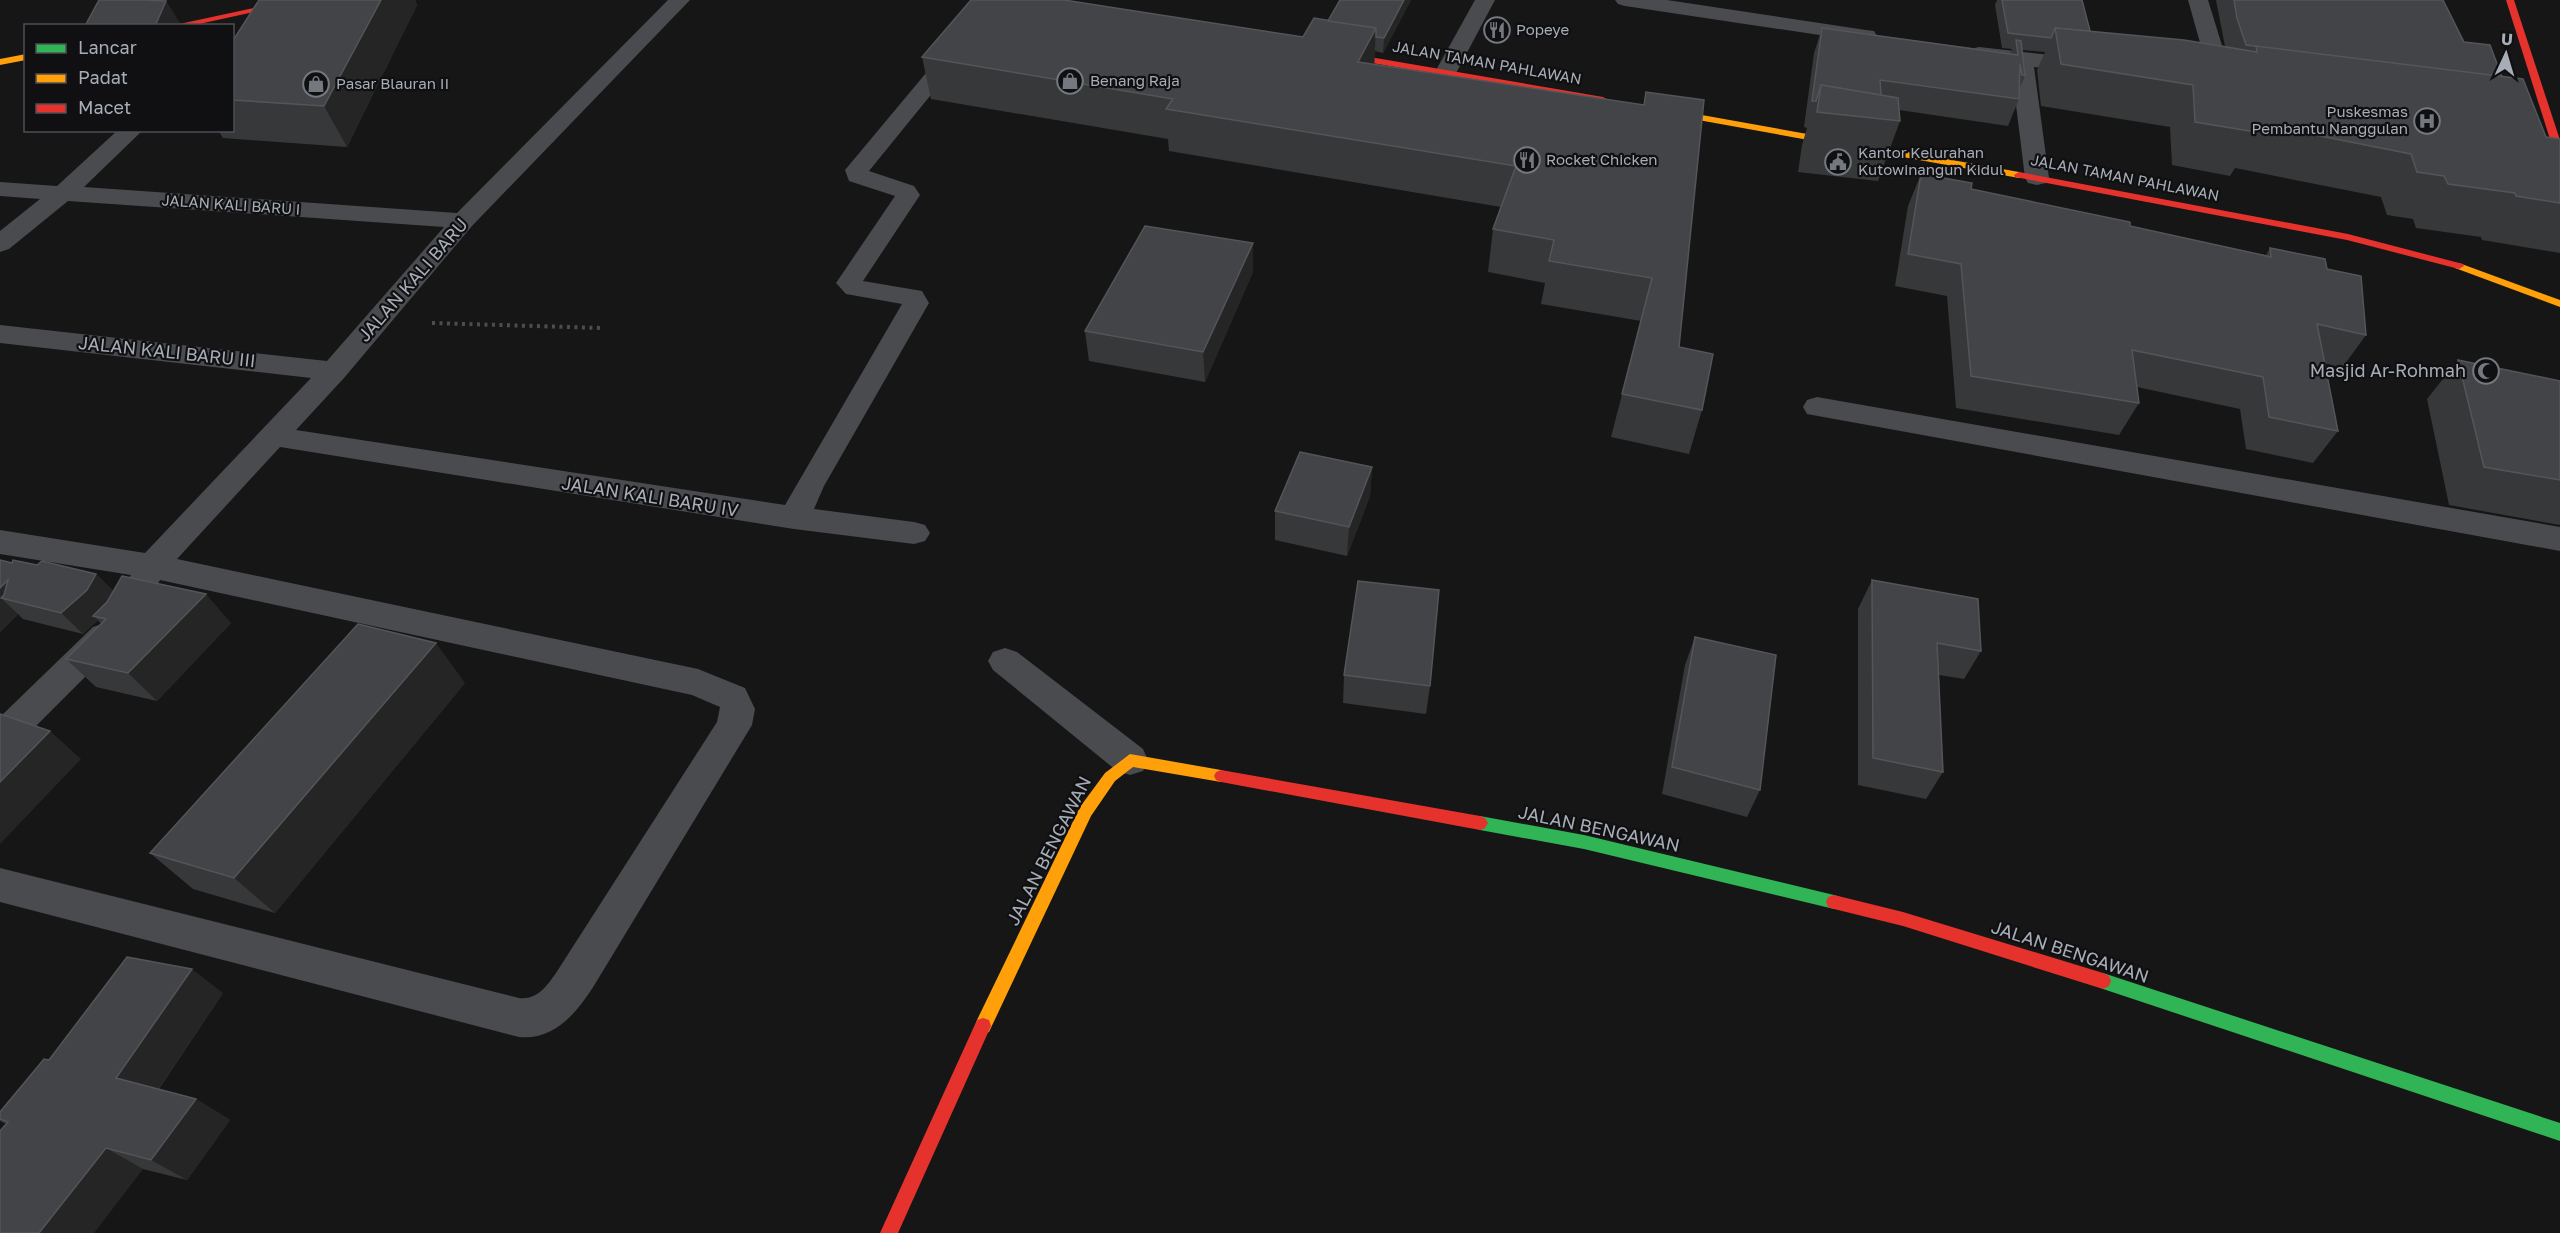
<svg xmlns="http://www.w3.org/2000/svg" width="2560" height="1233" font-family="'Golos Text',sans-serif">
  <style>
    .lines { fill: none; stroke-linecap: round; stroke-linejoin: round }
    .path { stroke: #4c4d51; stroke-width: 4; stroke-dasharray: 3 4.5; stroke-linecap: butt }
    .street { fill: #4a4b4f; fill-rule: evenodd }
    .fast { fill: #30b455; fill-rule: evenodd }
    .slow { fill: #ff9f0a; fill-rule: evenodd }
    .jam { fill: #e5322d; fill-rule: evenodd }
    .wall { fill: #373839 }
    .shaded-wall { fill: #252526 }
    .building { fill: #434447; stroke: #535558; stroke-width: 1.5 }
    .labels { text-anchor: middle; stroke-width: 4.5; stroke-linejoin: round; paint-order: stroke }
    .far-poi-label { font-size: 15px; fill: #a7adb7; stroke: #101012; text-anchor: start }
    .far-street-label { font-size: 15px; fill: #a7adb7; stroke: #101012 }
    .street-label { font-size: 18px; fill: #a7adb7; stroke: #101012 }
    .poi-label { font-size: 18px; fill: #a7adb7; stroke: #101012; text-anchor: end }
  </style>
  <rect width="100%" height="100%" fill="#161616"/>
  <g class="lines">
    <polyline class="path" points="432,323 602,328"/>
    <g class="street">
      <path d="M668,0h22l-218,226 -128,152 -48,52 489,75 117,-201 -56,-10 -10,-11 59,-87 -46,-15 -4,-11 142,-170h21l-139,171 45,15 6,9 -57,86 59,10 7,12 -105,183 -10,23 100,13 11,3 5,8 -5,8 -11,3 -120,-15 -514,-82 -103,112 521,110 47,19 10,21 -3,16 -157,259c-17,27 -40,57 -76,53l-519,-135v-34l519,130c18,2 27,-11 37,-25l161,-251 3,-15 -28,-12 -532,-115 -6,11 -11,3 -11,-3 -5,-9 4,-7 -131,-21v-24l145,23 166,-175 -311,-35v-18l327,36 117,-134 -376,-26 -59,48 -9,3v-21l40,-32 -40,-3v-14l57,4 61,-56h25l-59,57 373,26z"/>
      <polygon points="1475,0 1495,0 1454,77 1446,79 1438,77 1435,72"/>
      <polygon points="1615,0 1667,0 1866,30 1874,31 1877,36 1874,41 1866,42 1625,6 1618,4"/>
      <polygon points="2188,0 2208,0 2232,78 2229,83 2221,85 2213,83 2210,78"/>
      <polygon points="1979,47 2086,59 2094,61 2097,66 2094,71 2086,73 2034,67 2049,178 2046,183 2037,185 2028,183 2025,178 2011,64 1971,59 1968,54 1971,49"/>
      <polygon points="1817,397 2560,527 2560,551 1807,414 1803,407 1807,400"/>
      <polygon points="105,623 117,627 122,636 117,645 13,749 0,754 0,717 93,627"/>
      <polygon points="1005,648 1017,652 1143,749 1148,760 1143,771 1130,775 1117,771 993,670 988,661 993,652"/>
    </g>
    <g class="fast">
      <polygon points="1480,816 1584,835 1834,895 1840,897 1842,902 1840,907 1834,909 1584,849 1480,830 1475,828 1472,823 1475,818"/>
      <polygon points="2103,973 2560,1123 2560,1141 2103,989 2097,986 2095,981 2097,976"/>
    </g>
    <g class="slow">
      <polygon points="26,54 26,60 0,65 0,59"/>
      <polygon points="1657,107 2019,172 2024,175 2019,178 1654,112 1654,108"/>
      <polygon points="2459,263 2560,300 2560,307 2455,268 2454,266"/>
      <polygon points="1130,754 1221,770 1226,772 1228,776 1226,780 1221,782 1133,767 1115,781 1091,816 989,1032 983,1034 977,1032 975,1026 977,1020 1080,807 1105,773"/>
    </g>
    <g class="jam">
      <polygon points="291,0 308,0 190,26 170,26"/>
      <polygon points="2506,0 2514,0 2560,140 2560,158 2555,155"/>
      <polygon points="1329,50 1603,97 1608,100 1603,103 1326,55 1325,53"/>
      <polygon points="2019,172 2348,234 2463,264 2464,266 2459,269 2347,240 2015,177 2014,175"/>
      <polygon points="1221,770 1480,816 1485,818 1488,823 1485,828 1480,830 1221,782 1216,780 1214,776 1216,772"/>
      <polygon points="1834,895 1903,912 2103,973 2109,976 2111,981 2109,986 2103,989 1903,926 1834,909 1828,907 1826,902 1828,897"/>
      <polygon points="983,1018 989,1020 991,1026 898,1233 880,1233 977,1020"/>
    </g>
  </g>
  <g class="wall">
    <polygon points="259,0 415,0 417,5 347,147 223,138 218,130 232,130 232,42"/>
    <polygon points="1340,0 1411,0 1383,53 1375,51 1374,64 1643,105 1679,347 1702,410 1689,454 1611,437 1641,321 1541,304 1545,283 1488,272 1493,229 1501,207 1169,151 1168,139 931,99 922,57 1303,37 1328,21"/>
    <polygon points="1997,0 2082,0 2090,31 2225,46 2216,0 2443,0 2464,42 2502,77 2546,137 2560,139 2560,253 2482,240 2481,237 2416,228 2413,219 2387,215 2381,197 2235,168 2230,176 2172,165 2170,127 2041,106 2037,70 2045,52 2022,50 2025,76 2019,90 2019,99 2008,126 1899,110 1900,121 1878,181 1798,172 1802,145 1807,128 1804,127 1814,53 1822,28 2010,53 2012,49 2002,48 1995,5"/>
    <polygon points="1921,174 1971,189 2130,226 2266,255 2270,248 2327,269 2366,335 2342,368 2324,363 2338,431 2313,463 2246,449 2240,409 2137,387 2139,403 2119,435 1956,408 1947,296 1895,286 1908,206"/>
    <polygon points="1253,272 1205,382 1089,361 1085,331"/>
    <polygon points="2458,360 2560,381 2560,525 2449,505 2427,399"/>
    <polygon points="1372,467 1370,496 1347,556 1275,540 1275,511"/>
    <polygon points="0,560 12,563 37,565 96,574 113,591 231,623 157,701 96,687 66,659 101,624 98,620 83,634 23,619 18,614 0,632"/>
    <polygon points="1872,580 1981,651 1964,679 1939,675 1943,772 1926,799 1858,785 1858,609"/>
    <polygon points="1695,637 1760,790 1747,817 1662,794 1685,665"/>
    <polygon points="1344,675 1430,686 1426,714 1343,703"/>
    <polygon points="465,683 275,913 193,889 150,853"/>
    <polygon points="223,993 159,1089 196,1099 230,1120 187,1180 143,1169 6,1124 0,1121 0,1112 49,1060"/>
  </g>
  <g class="shaded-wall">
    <polygon points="146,0 150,0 160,15 166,1 182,26 155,26"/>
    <polygon points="381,0 415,0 417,5 347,147 324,106"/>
    <polygon points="1404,0 1411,0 1383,53 1384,38"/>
    <polygon points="1376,28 1374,69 1358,62"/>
    <polygon points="1253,243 1253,272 1205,382 1203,352"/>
    <polygon points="1372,467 1370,496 1347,556 1349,527"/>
    <polygon points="96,574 117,595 93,616 98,620 83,634 61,613"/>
    <polygon points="8,580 30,601 1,598 18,614 0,632 0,588"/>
    <polygon points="206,594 231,623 157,701 128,673"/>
    <polygon points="436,643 465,683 275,913 234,878"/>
    <polygon points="50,731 81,759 0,844 0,782"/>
    <polygon points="192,969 223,993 151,1100 116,1078"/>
    <polygon points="196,1099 230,1120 187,1180 151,1160"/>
    <polygon points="106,1148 143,1169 94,1233 39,1233"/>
  </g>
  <g class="building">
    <polygon points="99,0 146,0 166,1 155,26 85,26"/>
    <polygon points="259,0 381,0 324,106 232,100 232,42"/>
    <polygon points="971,0 1064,0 1303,37 1314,18 1376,28 1358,62 1644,105 1646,92 1704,100 1679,347 1713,354 1702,410 1622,394 1652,278 1549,261 1554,240 1493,229 1516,166 1166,109 1173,99 922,57"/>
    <polygon points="1340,0 1404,0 1384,38 1376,37 1376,28 1328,21"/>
    <polygon points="2002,0 2082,0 2090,31 2055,28 2051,38 2008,33"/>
    <polygon points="2234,0 2443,0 2464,42 2490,45 2502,77 2246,45 2237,18"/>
    <polygon points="1822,28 2018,55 2016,40 2021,41 2025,76 2022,75 2020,64 2019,99 1880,80 1881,95 1821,85 1816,101 1812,101"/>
    <polygon points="2055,28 2184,40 2257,52 2256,46 2523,79 2546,137 2560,139 2560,203 2516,196 2515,193 2448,184 2444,176 2417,172 2411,154 2254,123 2256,132 2195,122 2193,85 2061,64"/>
    <polygon points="1821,85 1898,98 1900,121 1817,112"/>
    <polygon points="1921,174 1972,183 1971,189 2130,222 2130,226 2271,257 2270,248 2325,259 2327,269 2361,276 2366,335 2317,324 2338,431 2269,417 2263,377 2132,350 2139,403 1971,376 1961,264 1908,254"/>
    <polygon points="1145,226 1253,243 1203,352 1085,331"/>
    <polygon points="2458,360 2560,381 2560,480 2484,467"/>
    <polygon points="1300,452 1372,467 1349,527 1275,511"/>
    <polygon points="0,560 12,563 13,560 37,565 42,561 96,574 87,590 61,613 1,598 4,595 8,580 0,588"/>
    <polygon points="122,576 206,594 128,673 66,659 106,619 93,616 107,602"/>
    <polygon points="1872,580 1978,599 1981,651 1937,643 1943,772 1873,758"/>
    <polygon points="1358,581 1439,590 1430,686 1344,675"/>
    <polygon points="358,624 436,643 234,878 150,853"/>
    <polygon points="1695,637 1776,655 1760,790 1672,767"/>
    <polygon points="0,714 50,731 0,782"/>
    <polygon points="127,957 192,969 116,1078 196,1099 151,1160 106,1148 39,1233 0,1233 0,1131 8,1122 0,1119 0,1112 44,1059 49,1060"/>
  </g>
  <defs>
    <g id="restaurant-ring" transform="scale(1.35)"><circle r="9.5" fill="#101012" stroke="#74787f" stroke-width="1.5"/><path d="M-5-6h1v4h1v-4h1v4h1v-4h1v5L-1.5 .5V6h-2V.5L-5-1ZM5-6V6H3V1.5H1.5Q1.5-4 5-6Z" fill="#74787f"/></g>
    <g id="shop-ring" transform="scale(1.35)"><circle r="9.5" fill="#101012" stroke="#74787f" stroke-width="1.5"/><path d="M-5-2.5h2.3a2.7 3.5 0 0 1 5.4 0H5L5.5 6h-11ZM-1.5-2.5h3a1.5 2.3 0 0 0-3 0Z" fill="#74787f"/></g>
    <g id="hospital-ring" transform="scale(1.35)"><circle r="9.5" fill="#101012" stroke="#74787f" stroke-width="1.5"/><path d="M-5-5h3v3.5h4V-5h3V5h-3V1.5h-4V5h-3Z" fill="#74787f"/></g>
    <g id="civic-ring" transform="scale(1.35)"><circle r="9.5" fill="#101012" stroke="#74787f" stroke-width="1.5"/><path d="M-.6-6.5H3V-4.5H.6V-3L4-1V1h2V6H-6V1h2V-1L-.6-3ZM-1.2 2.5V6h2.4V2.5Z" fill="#74787f"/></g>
    <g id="mosque-ring" transform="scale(1.35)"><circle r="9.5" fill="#101012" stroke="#74787f" stroke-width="1.5"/><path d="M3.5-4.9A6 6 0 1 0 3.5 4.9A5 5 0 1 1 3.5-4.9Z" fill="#74787f"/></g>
  </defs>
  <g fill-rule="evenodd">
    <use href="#restaurant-ring" x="1497" y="30"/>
    <use href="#shop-ring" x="1070" y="81"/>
    <use href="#shop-ring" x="316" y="84"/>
    <use href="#hospital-ring" x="2427" y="121"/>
    <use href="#restaurant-ring" x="1527" y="160"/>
    <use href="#civic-ring" x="1838" y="162"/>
    <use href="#mosque-ring" x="2486" y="371"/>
  </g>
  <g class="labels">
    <g class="far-poi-label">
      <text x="1516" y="35">Popeye</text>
      <text x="1090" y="86">Benang Raja</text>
      <text x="336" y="89">Pasar Blauran II</text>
      <text x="2408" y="117" text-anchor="end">Puskesmas<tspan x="2408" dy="17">Pembantu Nanggulan</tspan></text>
      <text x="1858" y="158">Kantor Kelurahan<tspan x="1858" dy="17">Kutowinangun Kidul</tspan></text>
      <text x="1546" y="165">Rocket Chicken</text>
    </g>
    <g class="far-street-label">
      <text transform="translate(1487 63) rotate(10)" y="5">JALAN TAMAN PAHLAWAN</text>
      <text transform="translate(2125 178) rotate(11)" y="5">JALAN TAMAN PAHLAWAN</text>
      <text transform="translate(231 205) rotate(4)" y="5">JALAN KALI BARU I</text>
    </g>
    <g class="street-label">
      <text transform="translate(413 280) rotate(-49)" y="6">JALAN KALI BARU</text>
      <text transform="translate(167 352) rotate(6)" y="6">JALAN KALI BARU III</text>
      <text transform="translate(650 497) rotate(9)" y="6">JALAN KALI BARU IV</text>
      <text transform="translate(1599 829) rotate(12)" y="6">JALAN BENGAWAN</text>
      <text transform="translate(1049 851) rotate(-63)" y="6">JALAN BENGAWAN</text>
      <text transform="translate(2070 952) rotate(18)" y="6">JALAN BENGAWAN</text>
    </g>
    <g class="poi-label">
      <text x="2466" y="377">Masjid Ar-Rohmah</text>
    </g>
  </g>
  <rect x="24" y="24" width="210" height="108" fill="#101012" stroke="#4c4f54" stroke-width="1.5"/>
  <rect x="36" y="44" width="30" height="9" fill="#30b455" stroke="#4c4f54" stroke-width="1.5"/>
  <text x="78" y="54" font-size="18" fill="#a7adb7">Lancar</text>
  <rect x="36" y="74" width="30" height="9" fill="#ff9f0a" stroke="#4c4f54" stroke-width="1.5"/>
  <text x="78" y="84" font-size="18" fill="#a7adb7">Padat</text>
  <rect x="36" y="104" width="30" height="9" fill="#e5322d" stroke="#4c4f54" stroke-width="1.5"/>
  <text x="78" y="114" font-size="18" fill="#a7adb7">Macet</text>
  <g transform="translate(2506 54) rotate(4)" stroke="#101012" stroke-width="4.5" paint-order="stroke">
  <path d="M0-4.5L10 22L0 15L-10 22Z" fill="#a7adb7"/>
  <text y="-9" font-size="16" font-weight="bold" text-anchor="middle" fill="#a7adb7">U</text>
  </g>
</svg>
